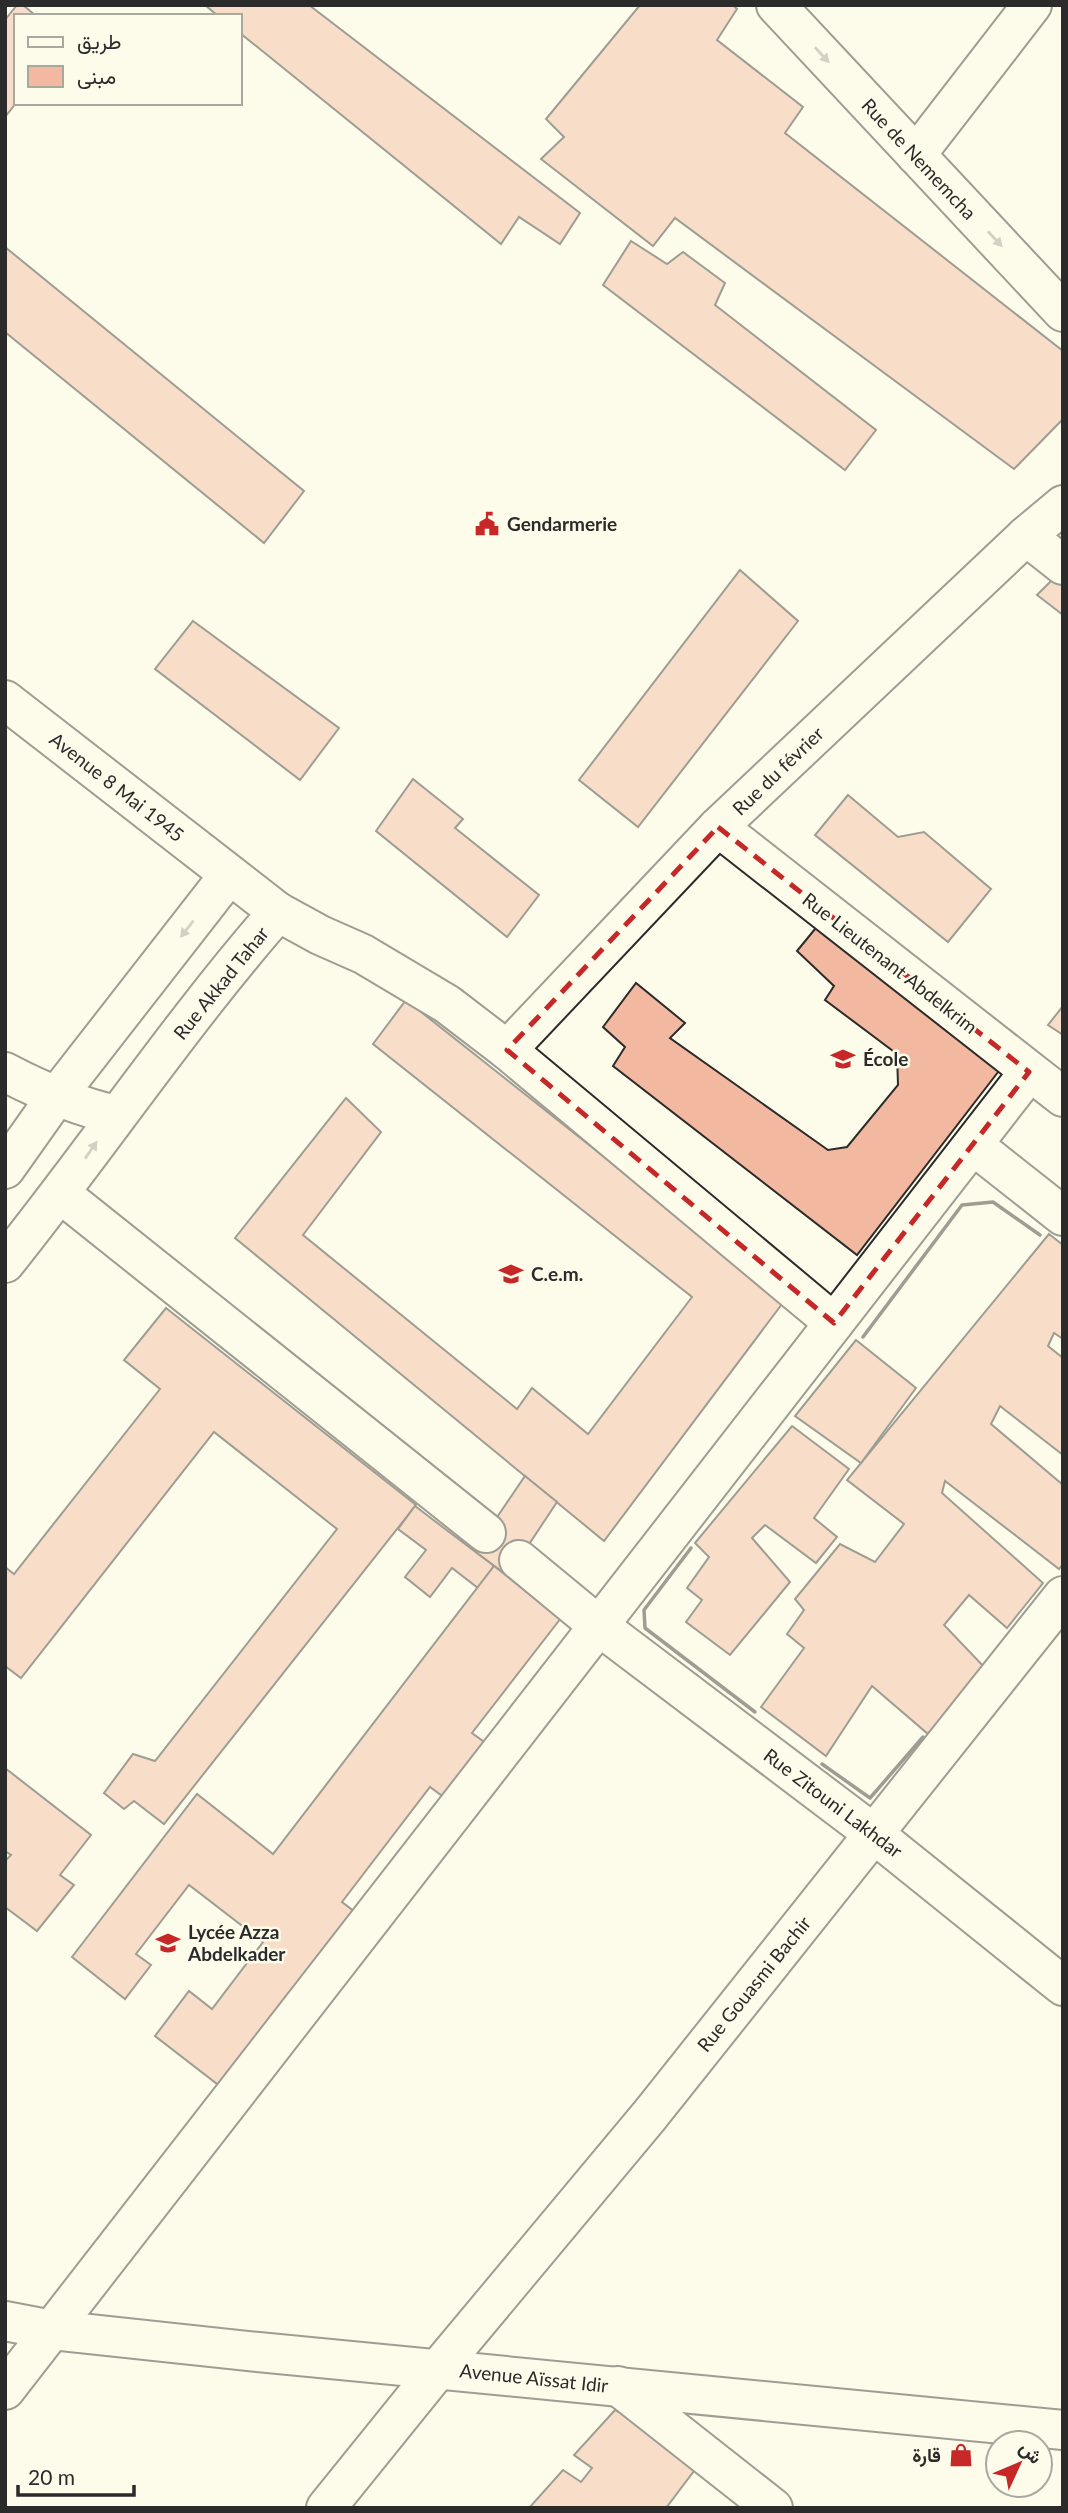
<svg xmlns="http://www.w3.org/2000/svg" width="1068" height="2513" font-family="Lato,Vazirmatn,sans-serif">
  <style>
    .building { fill: #f2b8a0; stroke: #2b2b2b; stroke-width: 2 }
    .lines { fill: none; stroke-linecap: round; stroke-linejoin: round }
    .minor-casing { stroke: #2b2b2b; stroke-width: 42 }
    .major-casing { stroke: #2b2b2b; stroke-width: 42 }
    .minor { stroke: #fdfbea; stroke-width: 38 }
    .major { stroke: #fdfbea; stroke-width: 38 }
    .wall { stroke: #2b2b2b; stroke-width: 3.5 }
    .oneway { fill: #9e9d94 }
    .marked { fill: none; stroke: #c62828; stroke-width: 5; stroke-dasharray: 14 9; stroke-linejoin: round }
    .labels { text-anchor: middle; stroke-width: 5; stroke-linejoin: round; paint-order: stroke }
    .street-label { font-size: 19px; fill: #2b2b2b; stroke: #fdfbea }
    .poi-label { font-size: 19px; font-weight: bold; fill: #2b2b2b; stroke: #fdfbea; text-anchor: start }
  </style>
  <rect width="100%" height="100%" fill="#fdfbea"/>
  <g class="building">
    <polygon points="17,5 23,5 36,16 16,16 16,103 5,117 5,20"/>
    <polygon points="205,5 309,5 580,213 560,244 519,217 501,244 240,33 240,16 218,16"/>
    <polygon points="640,5 733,5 737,9 717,40 803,107 785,133 1063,351 1063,419 1014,469 675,218 653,246 541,159 564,137 546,119"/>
    <polygon points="631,241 667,264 683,252 725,283 715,305 876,430 845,470 603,285"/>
    <polygon points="5,247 304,491 264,543 5,332"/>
    <polygon points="740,570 798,621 638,827 579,780"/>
    <polygon points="1054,578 1063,585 1063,615 1037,595"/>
    <polygon points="193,621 339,728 300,780 155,669"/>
    <polygon points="413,779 463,819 455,828 539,895 507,937 376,831"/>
    <polygon points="848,795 898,837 924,832 991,889 948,942 815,835"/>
    <polygon points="824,918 1005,1063 857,1255 613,1066 625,1047 603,1027 636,983 685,1023 670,1038 828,1150 847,1147 898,1085 897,1054 825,1000 834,986 797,951"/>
    <polygon points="406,1000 785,1300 604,1541 235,1238 346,1098 381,1132 303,1235 517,1409 532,1388 588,1434 692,1297 373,1044"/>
    <polygon points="1063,1006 1063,1035 1048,1025"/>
    <polygon points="1049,1234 1063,1245 1063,1339 1054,1333 1048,1346 1063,1358 1063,1455 1000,1406 991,1424 1063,1485 1063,1564 1059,1569 945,1481 942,1493 1043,1583 1007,1628 969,1595 944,1625 987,1670 928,1734 872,1686 826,1756 761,1707 804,1648 787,1634 804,1610 795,1599 840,1544 875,1562 904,1524 847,1480"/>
    <polygon points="166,1308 416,1505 164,1824 134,1801 124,1809 104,1793 133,1754 155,1761 337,1529 214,1432 21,1678 5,1666 5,1567 14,1574 160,1389 124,1360"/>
    <polygon points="856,1340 916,1388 861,1463 795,1416"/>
    <polygon points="792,1426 849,1469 814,1518 837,1537 816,1563 765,1525 752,1538 790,1582 730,1655 686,1622 702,1600 687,1588 709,1557 695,1543"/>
    <polygon points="525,1476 557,1502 508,1576 474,1551"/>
    <polygon points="415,1506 494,1566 478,1588 452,1568 430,1597 405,1577 426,1550 398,1529"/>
    <polygon points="494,1566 561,1618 472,1733 487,1744 445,1798 430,1787 342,1902 355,1912 221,2087 155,2036 189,1991 212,2009 263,1942 189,1885 136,1954 151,1965 125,1999 72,1957 197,1794 273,1854"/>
    <polygon points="5,1768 91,1835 60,1875 74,1885 37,1931 5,1907 5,1861 11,1855 5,1851"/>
    <polygon points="615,2410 660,2431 703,2459 666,2508 529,2508 563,2470 581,2482 592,2468 574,2455"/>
  </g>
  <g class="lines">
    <g class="minor-casing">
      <g id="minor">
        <polyline points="776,5 1063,312"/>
        <polyline points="916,155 1032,5"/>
        <polyline points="1026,536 1063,565"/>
        <polyline points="718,827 1063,1097"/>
        <polyline points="278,912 320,935 363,954 447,1004 507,1050 834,1323"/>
        <polyline points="507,1050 718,827 1026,536 1063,505"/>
        <polyline points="973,1145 1063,1216"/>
        <polyline points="61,1194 486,1533"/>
        <polyline points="519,1560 599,1626 874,1834 1063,1986"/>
        <polyline points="618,2386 773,2508"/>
        <polyline points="5,2390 1029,1072"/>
        <polyline points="326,2508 439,2368 650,2115 1063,1596"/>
      </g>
    </g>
    <g class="major-casing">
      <g id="major">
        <path d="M5,700l273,212c-98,112 -180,235 -273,351"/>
        <path d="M5,1072c36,19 71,34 111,43"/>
        <polyline points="5,1169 56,1097 229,875"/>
        <polyline points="5,2321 52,2330 258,2352 1063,2430"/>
      </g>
    </g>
    <use href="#minor" class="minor"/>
    <use href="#major" class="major"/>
    <g class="wall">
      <polyline points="863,1337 962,1205 993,1202 1040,1235"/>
      <polyline points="691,1548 644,1610 645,1628 755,1712"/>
      <polyline points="822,1764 870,1798 923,1737"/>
    </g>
  </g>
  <defs><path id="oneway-solid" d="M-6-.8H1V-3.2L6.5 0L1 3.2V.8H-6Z" transform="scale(1.75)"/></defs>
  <g class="oneway">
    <use href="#oneway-solid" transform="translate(822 55) rotate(47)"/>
    <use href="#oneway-solid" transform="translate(995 239) rotate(47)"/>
    <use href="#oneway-solid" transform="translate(187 929) rotate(128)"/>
    <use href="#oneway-solid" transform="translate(91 1150) rotate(-55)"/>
  </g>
  <path d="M0 0H1068V2513H0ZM718,827l311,245 -195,251 -327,-273z" fill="#fdfbea" fill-opacity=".55" fill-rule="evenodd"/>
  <path class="marked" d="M718,827l311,245 -195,251 -327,-273z"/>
  <defs>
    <g id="civic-bare" transform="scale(1.89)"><path d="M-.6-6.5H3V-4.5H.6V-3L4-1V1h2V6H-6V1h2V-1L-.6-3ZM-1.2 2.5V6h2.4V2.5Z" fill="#c62828" stroke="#fdfbea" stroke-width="2.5" paint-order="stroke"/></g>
    <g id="school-bare" transform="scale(1.89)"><path d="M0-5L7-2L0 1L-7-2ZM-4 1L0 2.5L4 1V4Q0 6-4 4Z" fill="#c62828" stroke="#fdfbea" stroke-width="2.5" paint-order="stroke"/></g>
    <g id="university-bare" transform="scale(1.89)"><path d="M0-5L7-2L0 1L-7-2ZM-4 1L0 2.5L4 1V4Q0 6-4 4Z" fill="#c62828" stroke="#fdfbea" stroke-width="2.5" paint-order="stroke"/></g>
    <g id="shop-bare" transform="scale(1.89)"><path d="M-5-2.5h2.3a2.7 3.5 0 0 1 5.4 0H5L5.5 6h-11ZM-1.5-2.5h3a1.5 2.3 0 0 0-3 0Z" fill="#c62828" stroke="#fdfbea" stroke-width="2.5" paint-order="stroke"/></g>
  </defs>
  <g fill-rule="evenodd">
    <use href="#civic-bare" x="487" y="524"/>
    <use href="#school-bare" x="843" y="1059"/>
    <use href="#university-bare" x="511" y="1274"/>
    <use href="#university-bare" x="168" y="1943"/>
    <use href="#shop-bare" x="961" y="2455"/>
  </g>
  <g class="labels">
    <g class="street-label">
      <text transform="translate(919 159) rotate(47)" y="7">Rue de Nememcha</text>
      <text transform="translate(778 771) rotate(-44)" y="7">Rue du février</text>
      <text transform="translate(117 787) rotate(38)" y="7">Avenue 8 Mai 1945</text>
      <text transform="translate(890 963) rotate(38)" y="7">Rue Lieutenant Abdelkrim</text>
      <text transform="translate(221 983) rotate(-51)" y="7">Rue Akkad Tahar</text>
      <text transform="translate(833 1803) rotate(37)" y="7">Rue Zitouni Lakhdar</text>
      <text transform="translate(754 1984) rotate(-51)" y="7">Rue Gouasmi Bachir</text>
      <text transform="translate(534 2378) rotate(6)" y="7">Avenue Aïssat Idir</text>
    </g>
    <g class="poi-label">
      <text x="507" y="531">Gendarmerie</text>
      <text x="863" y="1066">École</text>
      <text x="531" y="1281">C.e.m.</text>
      <text x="188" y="1939">Lycée Azza<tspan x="188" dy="22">Abdelkader</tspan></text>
      <text x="941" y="2462" text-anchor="end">قارة</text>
    </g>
  </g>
  <rect width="1068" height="2513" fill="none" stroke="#2b2b2b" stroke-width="14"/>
  <rect x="14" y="14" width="228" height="91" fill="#fdfbea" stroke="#a9a89e" stroke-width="2"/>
  <rect x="28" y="37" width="35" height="10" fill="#fdfbea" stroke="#a9a89e" stroke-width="2"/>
  <text x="77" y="49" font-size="21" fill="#2b2b2b">طريق</text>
  <rect x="28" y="66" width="35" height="21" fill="#f2b8a0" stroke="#a9a89e" stroke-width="2"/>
  <text x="77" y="84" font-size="21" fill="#2b2b2b">مبنى</text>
  <g transform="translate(1019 2464) rotate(46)"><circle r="33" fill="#fdfbea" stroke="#a9a89e" stroke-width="2"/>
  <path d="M0-5L12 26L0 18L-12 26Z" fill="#c62828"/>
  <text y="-10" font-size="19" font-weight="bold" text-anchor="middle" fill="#2b2b2b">ش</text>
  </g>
  <path d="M18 2485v10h116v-10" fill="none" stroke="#2b2b2b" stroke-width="3.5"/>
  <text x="28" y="2485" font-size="21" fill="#2b2b2b" stroke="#fdfbea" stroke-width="5" paint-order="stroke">20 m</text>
</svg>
